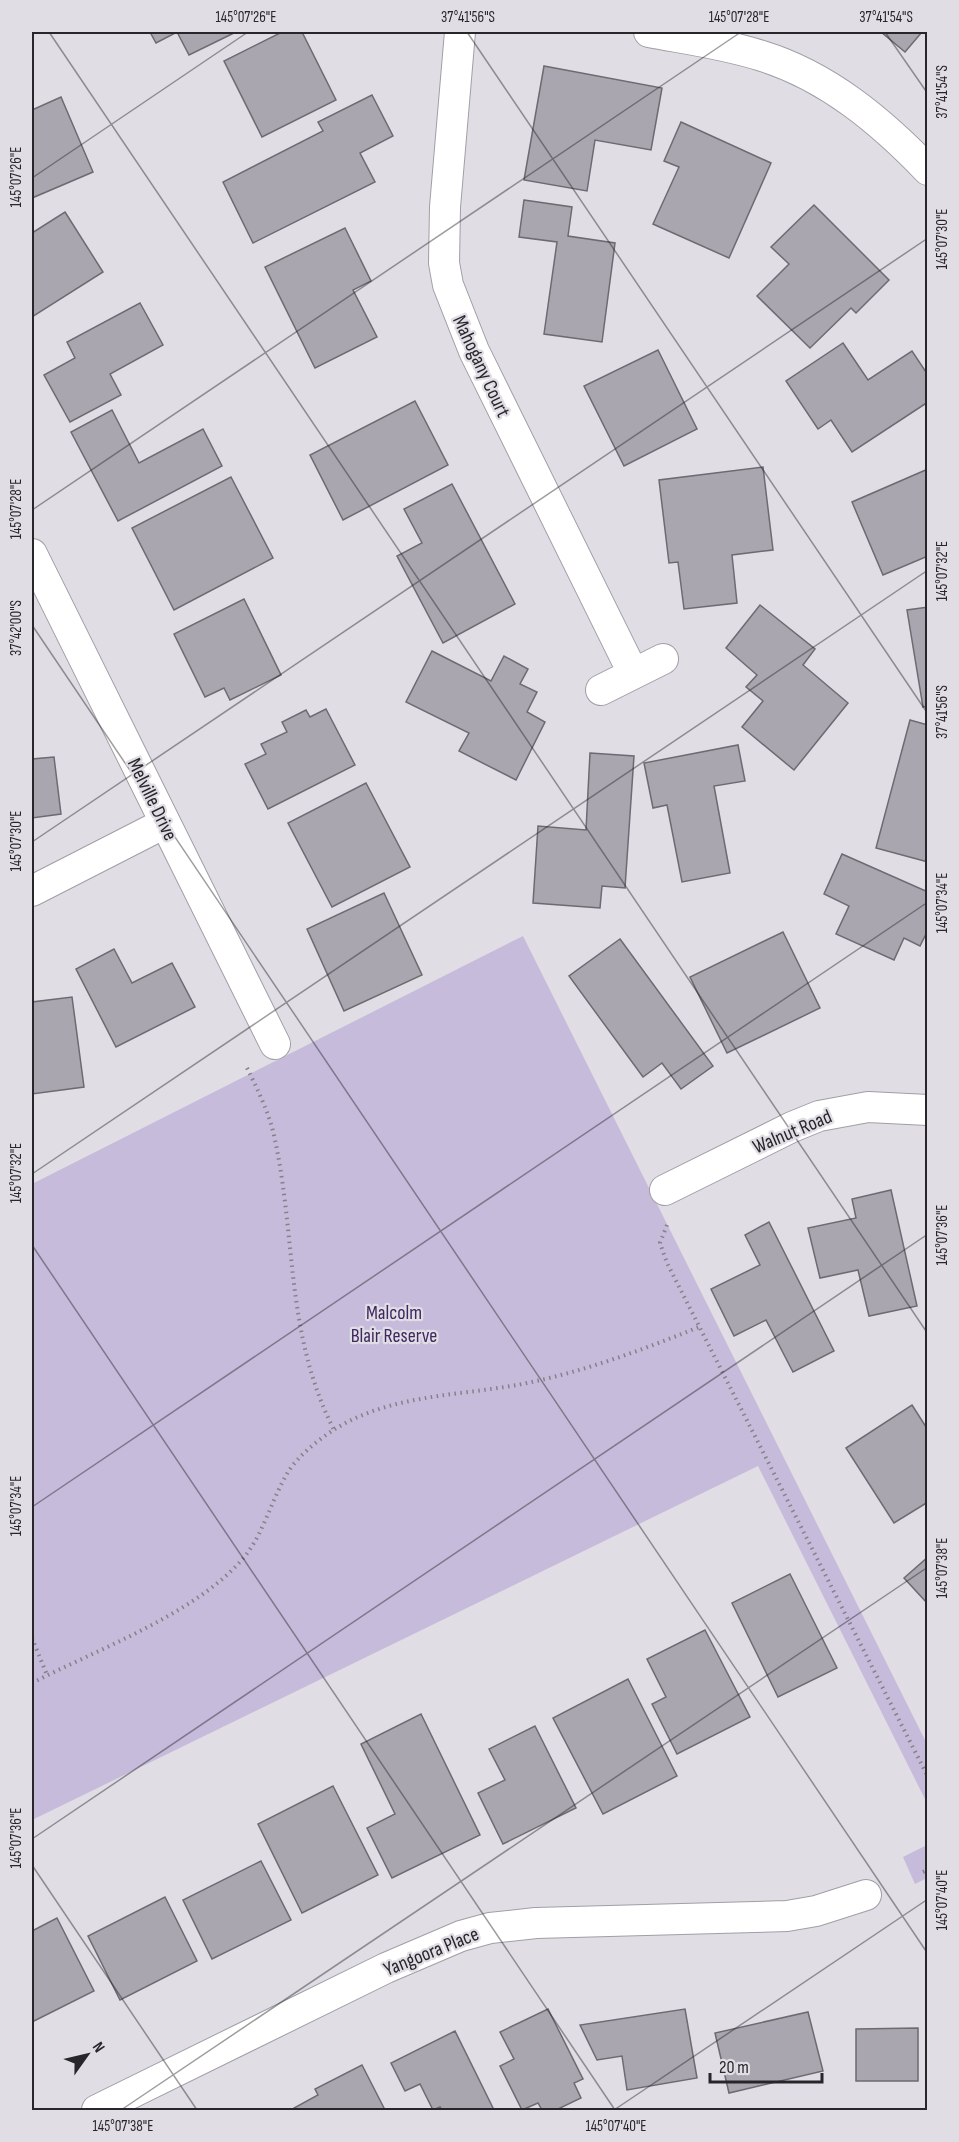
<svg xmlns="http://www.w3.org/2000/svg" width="959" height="2142" font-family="'Sofia Sans Condensed',sans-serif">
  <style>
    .green { fill: #c6bbdb }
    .building { fill: #a9a6af; stroke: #6d6a72; stroke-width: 1.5 }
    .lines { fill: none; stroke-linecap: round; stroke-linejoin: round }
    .street-casing { stroke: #a19ea6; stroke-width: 32 }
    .path { stroke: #848288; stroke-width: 4; stroke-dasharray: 1.5 4.5; stroke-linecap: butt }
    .street { stroke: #fff; stroke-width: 30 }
    .ticks { fill: none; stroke: #28262a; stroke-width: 1.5; stroke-opacity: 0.45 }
    .labels { text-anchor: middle; stroke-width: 4.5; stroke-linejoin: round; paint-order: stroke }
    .street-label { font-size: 20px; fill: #28262a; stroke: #e0dde5 }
    .park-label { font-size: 20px; fill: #3f275f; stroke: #e0dde5 }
    .neatline { fill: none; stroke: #28262a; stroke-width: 2 }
    .ticks-label { font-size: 15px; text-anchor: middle; fill: #28262a }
  </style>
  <rect width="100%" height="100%" fill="#e0dde5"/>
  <g class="green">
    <polygon points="523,936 927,1744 927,1803 758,1466 32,1820 32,1184"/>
    <polygon points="927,1845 927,1878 915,1884 903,1857"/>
  </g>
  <g class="building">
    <polygon points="150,32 236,32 189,55 177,32 156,43"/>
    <polygon points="282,32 302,32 336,100 262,137 224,61"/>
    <polygon points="881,32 922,32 905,52"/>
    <polygon points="544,66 662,88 651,150 595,140 587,191 524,180"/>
    <polygon points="372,95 393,136 360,153 375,182 253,243 223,182 323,131 318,122"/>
    <polygon points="61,97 93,172 32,198 32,110"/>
    <polygon points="681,122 771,163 729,258 653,224 679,167 664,161"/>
    <polygon points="524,200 572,207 568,236 615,243 602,342 544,334 557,242 519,237"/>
    <polygon points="814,205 889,280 856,313 851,308 810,348 757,296 789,264 771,247"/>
    <polygon points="65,212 103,272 32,317 32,233"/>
    <polygon points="345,228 371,281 353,290 377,337 315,368 265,267"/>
    <polygon points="140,303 163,345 110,374 121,395 70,422 44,375 75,358 67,342"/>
    <polygon points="843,343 868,380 912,351 928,375 928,402 852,452 831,420 818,429 786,381"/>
    <polygon points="658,350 697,429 624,466 584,386"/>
    <polygon points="415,401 448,465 343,520 310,455"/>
    <polygon points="112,410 139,463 203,429 222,466 118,521 71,432"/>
    <polygon points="763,467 773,550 732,555 737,603 684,609 678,562 669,563 659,480"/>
    <polygon points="928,469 928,556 883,575 852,502"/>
    <polygon points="231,477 273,558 174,610 132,528"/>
    <polygon points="452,484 515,604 443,643 397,556 422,543 404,509"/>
    <polygon points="244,599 281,675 230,700 224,688 205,697 174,634"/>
    <polygon points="760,605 815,649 803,665 848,703 794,770 742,727 763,701 746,687 757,675 726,648"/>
    <polygon points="928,607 928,706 923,707 907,610"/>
    <polygon points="432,651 491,681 504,656 528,669 520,684 537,692 527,712 545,722 516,780 459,751 469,733 406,702"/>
    <polygon points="326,709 355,765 268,809 245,764 266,754 261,744 287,732 282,722 306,710 310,717"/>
    <polygon points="910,720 928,725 928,862 876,848"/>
    <polygon points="738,745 745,781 714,786 730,873 682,882 667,805 653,808 644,763"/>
    <polygon points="590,753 634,756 625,888 602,886 600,908 533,903 538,826 586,830"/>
    <polygon points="54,757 61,814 32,818 32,759"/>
    <polygon points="366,783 410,867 332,907 288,823"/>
    <polygon points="842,854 928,892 928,930 920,946 904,938 894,960 836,934 849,906 824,894"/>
    <polygon points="384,893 422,975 344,1011 307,929"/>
    <polygon points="783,932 820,1008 727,1053 690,977"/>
    <polygon points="620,939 713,1066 681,1089 662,1063 643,1077 569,976"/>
    <polygon points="114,949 132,983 172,963 195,1007 116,1047 76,969"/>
    <polygon points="72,997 84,1087 32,1094 32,1002"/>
    <polygon points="891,1190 917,1306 869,1316 858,1270 820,1278 808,1228 856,1218 852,1199"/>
    <polygon points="769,1222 834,1351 793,1372 766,1320 734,1336 711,1289 760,1265 745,1235"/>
    <polygon points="912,1405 928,1430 928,1502 894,1523 846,1448"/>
    <polygon points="928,1557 928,1604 904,1578"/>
    <polygon points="790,1574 837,1668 778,1697 732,1603"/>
    <polygon points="705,1630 750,1717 677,1754 652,1704 666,1697 647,1659"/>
    <polygon points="628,1679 677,1776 603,1814 553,1718"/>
    <polygon points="421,1714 480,1835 392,1878 367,1828 395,1814 361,1744"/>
    <polygon points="535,1726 576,1808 503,1844 478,1793 505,1780 489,1749"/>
    <polygon points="333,1786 378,1875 302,1913 258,1824"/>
    <polygon points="261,1861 291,1920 212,1959 183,1900"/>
    <polygon points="165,1897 197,1961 120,2000 88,1936"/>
    <polygon points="57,1918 94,1991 32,2022 32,1931"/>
    <polygon points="548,2009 583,2079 574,2083 581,2098 556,2110 542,2110 538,2103 522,2110 500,2066 514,2059 500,2032"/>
    <polygon points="685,2009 697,2078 627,2090 622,2056 597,2060 580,2025"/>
    <polygon points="808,2012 823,2071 729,2093 715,2033"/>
    <polygon points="918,2028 918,2081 856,2081 856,2029"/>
    <polygon points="455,2031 494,2110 442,2110 440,2107 433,2110 420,2084 405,2091 391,2063"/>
    <polygon points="362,2065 385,2110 295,2110 294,2108 318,2095 315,2089"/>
  </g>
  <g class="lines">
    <g class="street-casing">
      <g id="street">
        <polyline points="460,32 445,207 444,263 448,285 474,351 633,673"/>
        <path d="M649,32c37,7 76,12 113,24 65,20 119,65 166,114"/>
        <polyline points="32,554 275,1044"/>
        <polyline points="601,690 663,659"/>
        <polyline points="32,891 165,823"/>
        <polyline points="665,1190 792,1127 819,1116 868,1107 928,1110"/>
        <polyline points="97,2110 386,1968 461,1936 490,1928 536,1923 787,1916 816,1911 866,1895"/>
      </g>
    </g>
    <g class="path">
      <path d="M247,1068c10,20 20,41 26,63 24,103 11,200 61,299"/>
      <polyline points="667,1225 660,1243 667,1263 928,1777"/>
      <polyline points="32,1638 47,1675"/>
      <path d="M32,1683c64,-33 158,-67 207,-120 24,-25 31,-61 49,-91 11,-17 30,-32 47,-43 57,-35 124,-33 187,-45 61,-12 120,-34 177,-57"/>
      <polyline points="923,1872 928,1870"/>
    </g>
    <use href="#street" class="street"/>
  </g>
  <path class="ticks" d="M49,32l879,1302M467,32l461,682M885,32l43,62M32,178l216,-146M32,510l709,-478M32,625l896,1329M32,842l896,-604M32,1174l896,-604M32,1245l583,865M32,1507l896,-605M32,1839l896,-605M32,1865l165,245M121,2110l807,-543M614,2110l314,-211"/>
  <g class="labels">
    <g class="street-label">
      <text transform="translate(482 366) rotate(65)" y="7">Mahogany Court</text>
      <text transform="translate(153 799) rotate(64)" y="7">Melville Drive</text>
      <text transform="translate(792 1131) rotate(-23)" y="7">Walnut Road</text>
      <text transform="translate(431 1951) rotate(-22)" y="7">Yangoora Place</text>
    </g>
    <g class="park-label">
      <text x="394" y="1319">Malcolm<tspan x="394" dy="23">Blair Reserve</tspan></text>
    </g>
  </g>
  <rect width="959" height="2142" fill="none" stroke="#e0dde5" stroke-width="66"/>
  <g transform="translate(87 2055) rotate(56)" stroke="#e0dde5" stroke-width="4.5" paint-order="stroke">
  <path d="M0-4.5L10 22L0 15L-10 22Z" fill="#28262a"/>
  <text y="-9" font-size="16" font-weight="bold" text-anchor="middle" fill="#28262a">N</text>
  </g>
  <path d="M710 2073v9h112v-9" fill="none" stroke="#28262a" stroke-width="3"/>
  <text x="719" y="2073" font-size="18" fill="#28262a" stroke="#e0dde5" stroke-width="4.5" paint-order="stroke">20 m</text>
  <rect x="33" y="33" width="893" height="2076" class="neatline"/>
  <g class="ticks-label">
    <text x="246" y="22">145°07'26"E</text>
    <text x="468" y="22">37°41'56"S</text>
    <text x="739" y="22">145°07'28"E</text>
    <text x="886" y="22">37°41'54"S</text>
    <text transform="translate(942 92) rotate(-90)" y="5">37°41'54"S</text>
    <text transform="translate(16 177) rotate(-90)" y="5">145°07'26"E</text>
    <text transform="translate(942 239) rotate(-90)" y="5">145°07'30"E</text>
    <text transform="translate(16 509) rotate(-90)" y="5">145°07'28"E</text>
    <text transform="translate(942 571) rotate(-90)" y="5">145°07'32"E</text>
    <text transform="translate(16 628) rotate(-90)" y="5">37°42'00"S</text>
    <text transform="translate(942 712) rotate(-90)" y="5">37°41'56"S</text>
    <text transform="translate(16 841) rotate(-90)" y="5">145°07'30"E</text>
    <text transform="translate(942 903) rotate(-90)" y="5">145°07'34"E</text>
    <text transform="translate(16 1173) rotate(-90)" y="5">145°07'32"E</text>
    <text transform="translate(942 1235) rotate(-90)" y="5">145°07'36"E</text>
    <text transform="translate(16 1506) rotate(-90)" y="5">145°07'34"E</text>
    <text transform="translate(942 1568) rotate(-90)" y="5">145°07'38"E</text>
    <text transform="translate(16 1838) rotate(-90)" y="5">145°07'36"E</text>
    <text transform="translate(942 1900) rotate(-90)" y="5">145°07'40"E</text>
    <text x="123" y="2131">145°07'38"E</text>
    <text x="616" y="2131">145°07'40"E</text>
  </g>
</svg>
